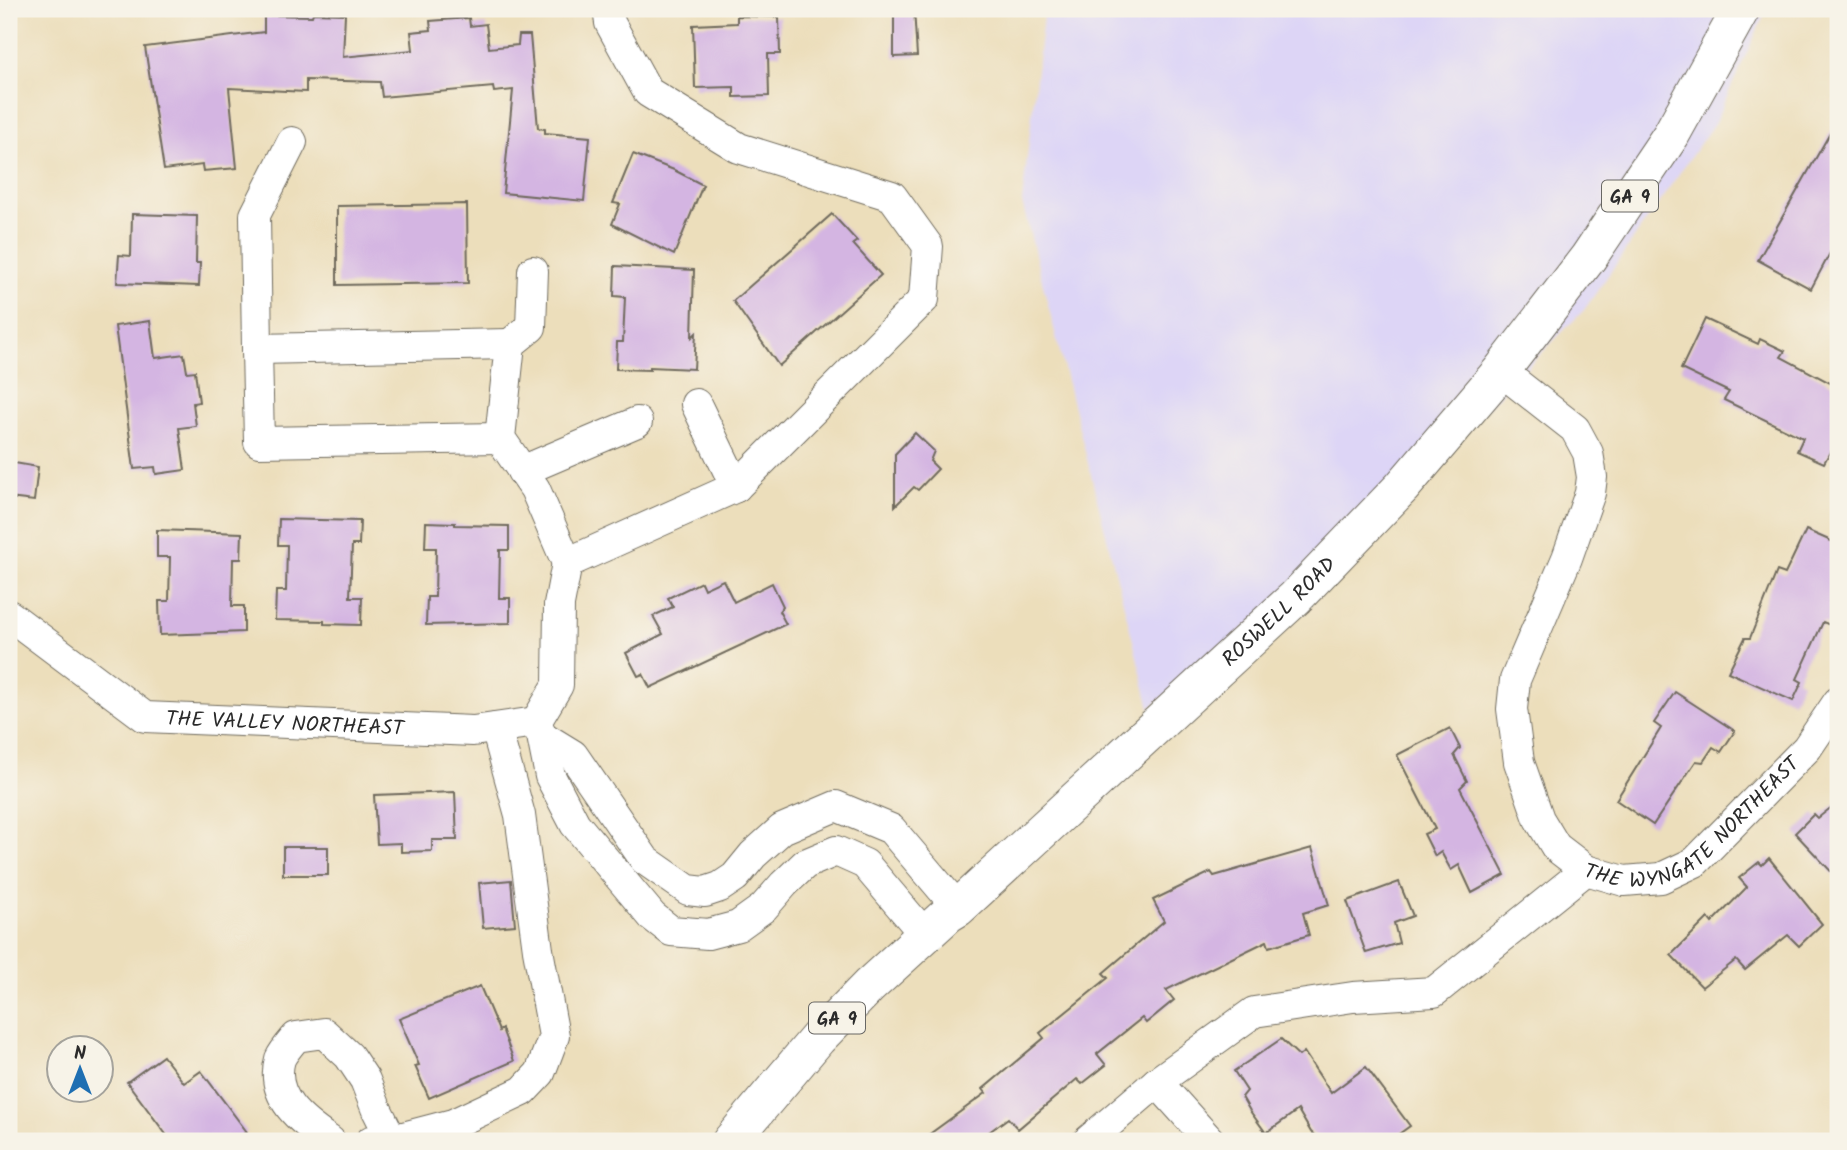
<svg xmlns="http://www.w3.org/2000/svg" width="1847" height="1150" font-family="Kalam,sans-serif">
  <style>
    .built { fill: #ddd5f6 }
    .building { fill: #d4b5e2 }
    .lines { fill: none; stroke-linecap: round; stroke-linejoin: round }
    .minor-casing { stroke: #6f6a5d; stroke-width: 32 }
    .major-casing { stroke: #6f6a5d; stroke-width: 39 }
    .minor { stroke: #fff; stroke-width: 30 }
    .major { stroke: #fff; stroke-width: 37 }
    .labels { text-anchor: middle; stroke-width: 5; stroke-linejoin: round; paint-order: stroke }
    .shield { fill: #f7f3e8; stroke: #686764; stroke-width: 2 }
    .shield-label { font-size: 19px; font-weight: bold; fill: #2b2b2b }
    .street-label { font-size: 21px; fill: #2b2b2b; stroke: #f7f3e8 }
  </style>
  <rect width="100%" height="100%" fill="#f7f3e8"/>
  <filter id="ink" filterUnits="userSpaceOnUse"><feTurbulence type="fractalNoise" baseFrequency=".0143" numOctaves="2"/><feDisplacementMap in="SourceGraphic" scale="14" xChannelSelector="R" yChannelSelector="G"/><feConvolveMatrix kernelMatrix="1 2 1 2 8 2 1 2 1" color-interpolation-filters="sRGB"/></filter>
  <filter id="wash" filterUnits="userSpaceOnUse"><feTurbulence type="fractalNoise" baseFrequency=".00686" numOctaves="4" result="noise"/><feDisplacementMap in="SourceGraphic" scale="28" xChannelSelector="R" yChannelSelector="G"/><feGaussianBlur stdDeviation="1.57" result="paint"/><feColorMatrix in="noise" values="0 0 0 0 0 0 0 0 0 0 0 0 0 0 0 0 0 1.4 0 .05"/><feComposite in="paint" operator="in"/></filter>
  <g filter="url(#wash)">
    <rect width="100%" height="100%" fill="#ecdebb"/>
    <polygon class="built" points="1044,9 1767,9 1715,122 1584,310 1396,500 1150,708 1022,202"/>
    <g id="blocks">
      <g class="building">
        <polygon points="894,9 914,9 917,56 894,57"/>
        <polygon points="313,13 345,14 343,57 413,50 411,32 431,30 430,21 469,18 470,26 486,24 489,48 518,45 519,35 530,35 538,128 545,129 545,133 590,137 584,201 503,193 513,90 494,92 493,87 382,97 380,82 306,80 306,92 229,88 237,168 203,171 202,165 164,170 145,47 264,32 264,15 312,16"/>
        <polygon points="737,16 779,17 780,54 768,54 769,96 734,97 734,87 695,88 693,25 737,23"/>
        <polygon points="1838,119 1838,238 1811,289 1758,260"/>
        <polygon points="633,154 674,170 703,185 674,255 612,224 620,204 613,203"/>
        <polygon points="467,204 468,283 337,285 337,206"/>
        <polygon points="132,214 197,216 196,263 200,263 199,286 117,283 119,255 131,256"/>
        <polygon points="832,214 857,241 853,244 881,275 779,366 733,301"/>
        <polygon points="615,266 694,270 692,337 696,333 694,369 650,367 650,370 616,369 617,342 623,342 625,297 614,296"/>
        <polygon points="1705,319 1758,344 1760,339 1785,351 1781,357 1838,387 1838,456 1830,452 1824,463 1797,451 1803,438 1724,400 1729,392 1681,369"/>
        <polygon points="150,321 155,358 184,354 187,372 195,371 199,402 193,403 196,426 179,428 185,470 156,474 155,467 134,469 115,326"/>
        <polygon points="915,433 934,451 930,461 938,469 918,490 914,487 895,506 895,454"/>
        <polygon points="9,462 38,467 34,501 9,498"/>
        <polygon points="279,519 360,521 359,545 352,545 350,597 362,597 361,625 324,624 324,621 275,620 276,591 286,591 287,545 278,545"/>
        <polygon points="426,522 455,523 455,525 509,526 509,550 500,550 499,598 510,598 510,623 426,625 427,597 435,597 436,548 425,548"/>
        <polygon points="157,530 242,533 241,559 233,559 232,606 244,606 244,632 160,635 159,601 169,601 170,557 157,557"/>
        <polygon points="1806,530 1838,544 1838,584 1830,601 1838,604 1838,607 1830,625 1823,622 1797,679 1802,682 1793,701 1728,672 1745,638 1750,638 1777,571 1785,574"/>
        <polygon points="723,580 734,602 772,583 783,606 779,611 786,624 650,688 643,674 638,676 626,653 663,634 653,616 673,607 668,598 701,582 704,589"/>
        <polygon points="1675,692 1735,731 1721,752 1713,747 1703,762 1696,761 1653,825 1616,800 1661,728 1654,723"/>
        <polygon points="1450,728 1460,748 1454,755 1467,781 1460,788 1505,875 1472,893 1459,865 1451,870 1441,852 1435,856 1424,834 1435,829 1397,755"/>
        <polygon points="455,792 457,840 432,840 432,851 401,852 401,843 377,844 374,795"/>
        <polygon points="1838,802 1838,879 1795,833 1814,814 1818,818"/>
        <rect x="283" y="847" width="45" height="28"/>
        <polygon points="1312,848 1329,905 1303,913 1309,935 1269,947 1267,941 1166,990 1174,1000 1146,1023 1142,1018 1097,1054 1106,1065 1082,1084 1077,1079 1018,1129 1008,1118 977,1141 920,1141 986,1093 983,1089 1044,1038 1040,1033 1108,978 1103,973 1164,921 1153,900 1211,872 1214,876"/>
        <polygon points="1769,858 1822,924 1799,946 1788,935 1745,970 1736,960 1702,987 1671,955 1708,918 1712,923 1747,887 1739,878 1759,862 1762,865"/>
        <polygon points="511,880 515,925 483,928 479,883"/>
        <polygon points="1399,882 1413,916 1394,923 1399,943 1366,953 1347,901"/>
        <polygon points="480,986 499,1031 502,1029 514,1061 429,1098 415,1066 419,1065 399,1019"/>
        <polygon points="1281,1039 1299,1056 1304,1052 1331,1093 1366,1067 1410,1126 1389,1141 1321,1141 1311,1132 1298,1110 1266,1133 1250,1111 1242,1097 1247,1091 1234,1071"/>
        <polygon points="163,1056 184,1083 201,1071 247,1132 235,1141 171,1141 127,1082"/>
      </g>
    </g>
  </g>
  <g filter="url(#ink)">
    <use href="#blocks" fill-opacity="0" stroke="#6f6a5d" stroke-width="2"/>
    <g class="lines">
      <g class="minor-casing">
        <g id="minor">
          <polyline points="292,142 255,215 257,349 510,344"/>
          <polyline points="533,271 531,327 510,344 500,438 535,489 567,563"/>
          <polyline points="257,349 259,442 500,438"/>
          <path id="s1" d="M1501,371l74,58 13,24 4,24 -2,16 -23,65 -52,122 -3,29 7,53 20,57 17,28 30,23 38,11 37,-3 34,-16 112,-114 31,-46"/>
          <polyline points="696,404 736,487"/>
          <polyline points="522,471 637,422"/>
          <path id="s2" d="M9,615l136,102 328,14 63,-9"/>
          <polyline points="536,722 558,685 559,605 567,563 736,487 924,299 928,246 892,196 739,148 648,92 610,23 608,9"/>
          <polyline points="536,722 542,736 550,776 575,824 652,916 671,931 708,934 738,926 763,908 784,884 805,864 836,851 865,864 925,935"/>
          <polyline points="542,736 573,755 645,860 688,890 705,892 720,887 735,877 753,855 782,829 836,806 891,829 958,908"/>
          <polyline points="1157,1082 1210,1141"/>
          <path d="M330,1141c-28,-19 -61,-44 -50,-82 3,-7 11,-16 16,-22l28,-4 25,23 16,24 11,28 16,32"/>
          <polyline points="371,1141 392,1140 453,1124 523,1091 540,1073 554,1036 538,950 520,815 496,728"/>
          <polyline points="1088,1141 1157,1082 1254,1012 1353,997 1434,992 1586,870"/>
        </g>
      </g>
      <g class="major-casing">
        <g id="major">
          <path id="s3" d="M731,1141l87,-103 51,-52 79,-72 10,-6 337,-310 107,-111 99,-116 87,-113 83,-123 70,-126"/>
        </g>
      </g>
      <use href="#minor" class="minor"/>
      <use href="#major" class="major"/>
    </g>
  </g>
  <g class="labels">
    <g class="shield">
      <rect x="1602" y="180.5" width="56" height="31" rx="5"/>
      <rect x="809" y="1002.5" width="56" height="31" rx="5"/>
    </g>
    <g class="shield-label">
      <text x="1630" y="203">GA 9</text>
      <text x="837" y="1025">GA 9</text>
    </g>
    <g class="street-label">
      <text dy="7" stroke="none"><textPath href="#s3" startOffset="763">ROSWELL ROAD</textPath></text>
      <text dy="7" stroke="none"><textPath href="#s2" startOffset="310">THE VALLEY NORTHEAST</textPath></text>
      <text dy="7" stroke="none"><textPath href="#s1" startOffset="705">THE WYNGATE NORTHEAST</textPath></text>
    </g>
  </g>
  <rect width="1847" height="1150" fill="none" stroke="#f7f3e8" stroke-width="35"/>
  <g transform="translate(80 1069)"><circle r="33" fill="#f7f3e8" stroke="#a5a39c" stroke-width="2"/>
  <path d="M0-5L12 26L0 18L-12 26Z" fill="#1f6fb2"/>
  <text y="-10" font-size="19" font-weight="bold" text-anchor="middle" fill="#2b2b2b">N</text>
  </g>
</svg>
